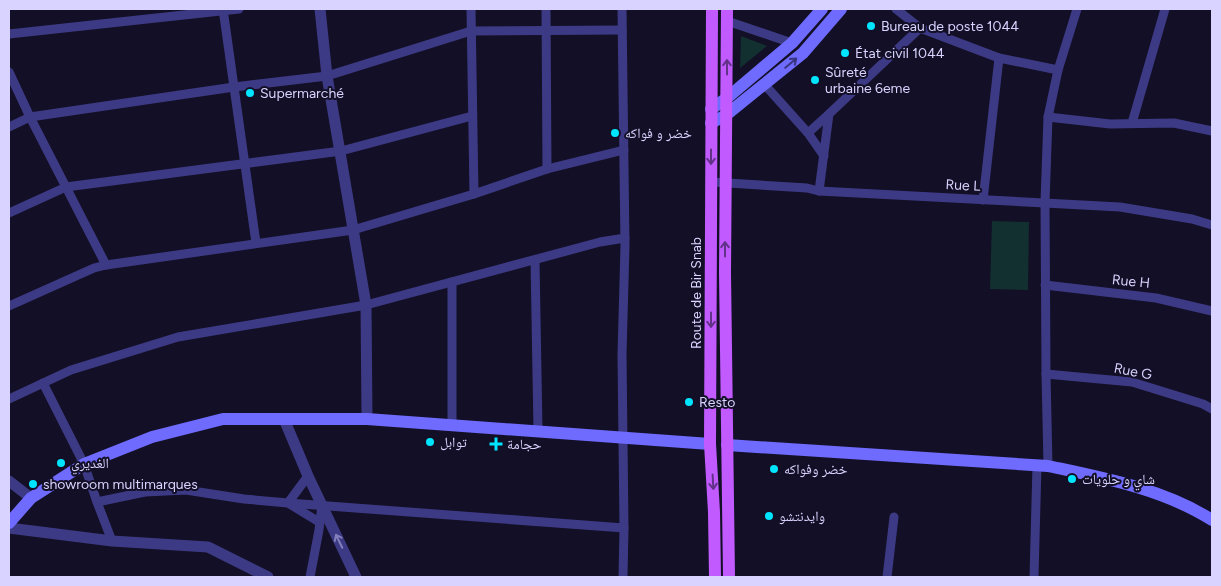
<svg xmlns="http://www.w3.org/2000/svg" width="1221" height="586" font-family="Figtree,'Noto Naskh Arabic',sans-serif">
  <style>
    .green { fill: #12302f }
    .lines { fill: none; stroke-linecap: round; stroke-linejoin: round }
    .minor { stroke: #3d3a85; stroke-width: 9 }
    .tertiary { stroke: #3d3a85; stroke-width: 11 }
    .secondary { stroke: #6f6bff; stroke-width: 12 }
    .primary { stroke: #c25bff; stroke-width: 12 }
    .oneway { stroke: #38347d }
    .oneway2 { stroke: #623188 }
    .oneway3 { stroke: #837fbc }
    .poi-dot { fill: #00e5ff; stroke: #130f26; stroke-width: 2 }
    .labels { text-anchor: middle; stroke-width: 4; stroke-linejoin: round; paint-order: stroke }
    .poi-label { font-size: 14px; fill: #d9d4ff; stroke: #130f26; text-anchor: start }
    .street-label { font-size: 14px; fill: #d9d4ff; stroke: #130f26 }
  </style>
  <rect width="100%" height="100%" fill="#130f26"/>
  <g class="green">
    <polygon points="741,36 767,46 740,68"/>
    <polygon points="992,221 1029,222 1028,290 990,289"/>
  </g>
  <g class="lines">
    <g class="minor">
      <polyline points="223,9 256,243"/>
      <polyline points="471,9 474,194"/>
      <polyline points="546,9 547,169"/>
      <polyline points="622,9 625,246 622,354 624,528 623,577"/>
      <polyline points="896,9 920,28 999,58 1058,70"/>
      <polyline points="727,21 792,43"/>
      <polyline points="9,34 239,9"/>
      <polyline points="9,72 30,117 106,265"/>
      <polyline points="765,85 808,133 824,156"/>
      <polyline points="1048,117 1110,124 1174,123 1212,131"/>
      <polyline points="1132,123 1165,9"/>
      <polyline points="9,127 30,117 234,87 327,76 471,31 622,30"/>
      <polyline points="808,133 829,114"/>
      <polyline points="712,182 807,188 819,191 1120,207 1192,219 1212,225"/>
      <polyline points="819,191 829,114 920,28"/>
      <polyline points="983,200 999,58"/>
      <polyline points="9,213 66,187 341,151 472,116"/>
      <polyline points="535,260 538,431"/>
      <polyline points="452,282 452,425"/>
      <polyline points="1045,285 1156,298 1212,311"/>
      <polyline points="9,306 94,268 106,265 353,230 474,194 547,169 624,150"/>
      <polyline points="1046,374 1132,382 1203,404 1212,409"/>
      <polyline points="43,383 84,464 97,502 112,541"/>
      <polyline points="9,399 71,370 178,337 366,305 600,242 625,238"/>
      <polyline points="1048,466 1046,374 1045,202 1048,117 1058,70 1077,9"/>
      <polyline points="308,476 288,503 319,522"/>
      <polyline points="97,502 145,492 186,490 244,499 288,503 624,528"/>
      <polyline points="310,577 319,530 322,505"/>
      <polyline points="887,577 894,517"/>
      <polyline points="1034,577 1037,465"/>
    </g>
    <g class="tertiary">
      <polyline points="320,9 327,76 366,305 367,419"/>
      <polyline points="284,419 308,476 356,577"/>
      <polyline points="9,481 31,498"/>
      <polyline points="9,528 112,541 208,547 268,577"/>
    </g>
    <g class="secondary">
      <polyline points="711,109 727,98 792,43 822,9"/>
      <polyline points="711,123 726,115 803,53 841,9"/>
      <path d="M727,445l321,21c56,12 115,23 164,54"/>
      <polyline points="9,523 31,498 84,464 152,437 223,419 367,419 710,444"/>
    </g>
    <g class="primary">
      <polyline points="712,9 710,444 714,512 715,577"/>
      <polyline points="727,9 725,273 729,577"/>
    </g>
  </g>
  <defs><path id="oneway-shaft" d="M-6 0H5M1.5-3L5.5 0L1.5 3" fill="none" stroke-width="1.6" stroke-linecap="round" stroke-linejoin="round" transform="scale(1.25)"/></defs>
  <use class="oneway" href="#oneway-shaft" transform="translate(791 63) rotate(-40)"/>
  <g class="oneway2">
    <use href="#oneway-shaft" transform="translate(727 67) rotate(-90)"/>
    <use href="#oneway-shaft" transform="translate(711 157) rotate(90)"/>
    <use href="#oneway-shaft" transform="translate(725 249) rotate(-90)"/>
    <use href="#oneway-shaft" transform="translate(711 320) rotate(90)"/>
    <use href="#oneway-shaft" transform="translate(713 482) rotate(87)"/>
  </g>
  <use class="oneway3" href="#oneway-shaft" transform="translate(339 541) rotate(-116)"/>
  <g class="poi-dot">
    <circle cx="871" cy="26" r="5"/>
    <circle cx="845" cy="53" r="5"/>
    <circle cx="815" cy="80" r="5"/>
    <circle cx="250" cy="93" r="5"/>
    <circle cx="615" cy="133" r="5"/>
    <circle cx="689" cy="402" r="5"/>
    <circle cx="430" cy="442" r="5"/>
    <path d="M493.5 436.5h5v5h5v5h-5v5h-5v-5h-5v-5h5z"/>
    <circle cx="61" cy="463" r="5"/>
    <circle cx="774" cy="469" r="5"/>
    <circle cx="1072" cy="479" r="5"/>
    <circle cx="33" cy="484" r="5"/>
    <circle cx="769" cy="516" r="5"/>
  </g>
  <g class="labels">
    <g class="poi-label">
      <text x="881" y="31">Bureau de poste 1044</text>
      <text x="855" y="58">État civil 1044</text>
      <text x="825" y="77">Sûreté<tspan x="825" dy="16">urbaine 6eme</tspan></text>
      <text x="260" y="98">Supermarché</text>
      <text x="625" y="138">خضر و فواكه</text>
      <text x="699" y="407">Resto</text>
      <text x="440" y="447">توابل</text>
      <text x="507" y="449">حجامة</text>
      <text x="71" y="468">الغديري</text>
      <text x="784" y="474">خضر وفواكه</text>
      <text x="1082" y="484">شاي و حلويات</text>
      <text x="43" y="489">showroom multimarques</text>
      <text x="779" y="521">وايدنتشو</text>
    </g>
    <g class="street-label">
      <text transform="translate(963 185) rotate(3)" y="5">Rue L</text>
      <text transform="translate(1131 281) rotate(6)" y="5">Rue H</text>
      <text transform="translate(696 293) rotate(-90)" y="5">Route de Bir Snab</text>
      <text transform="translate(1133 371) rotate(11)" y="5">Rue G</text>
    </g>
  </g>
  <rect width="1221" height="586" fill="none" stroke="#d9d4ff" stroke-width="20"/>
</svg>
